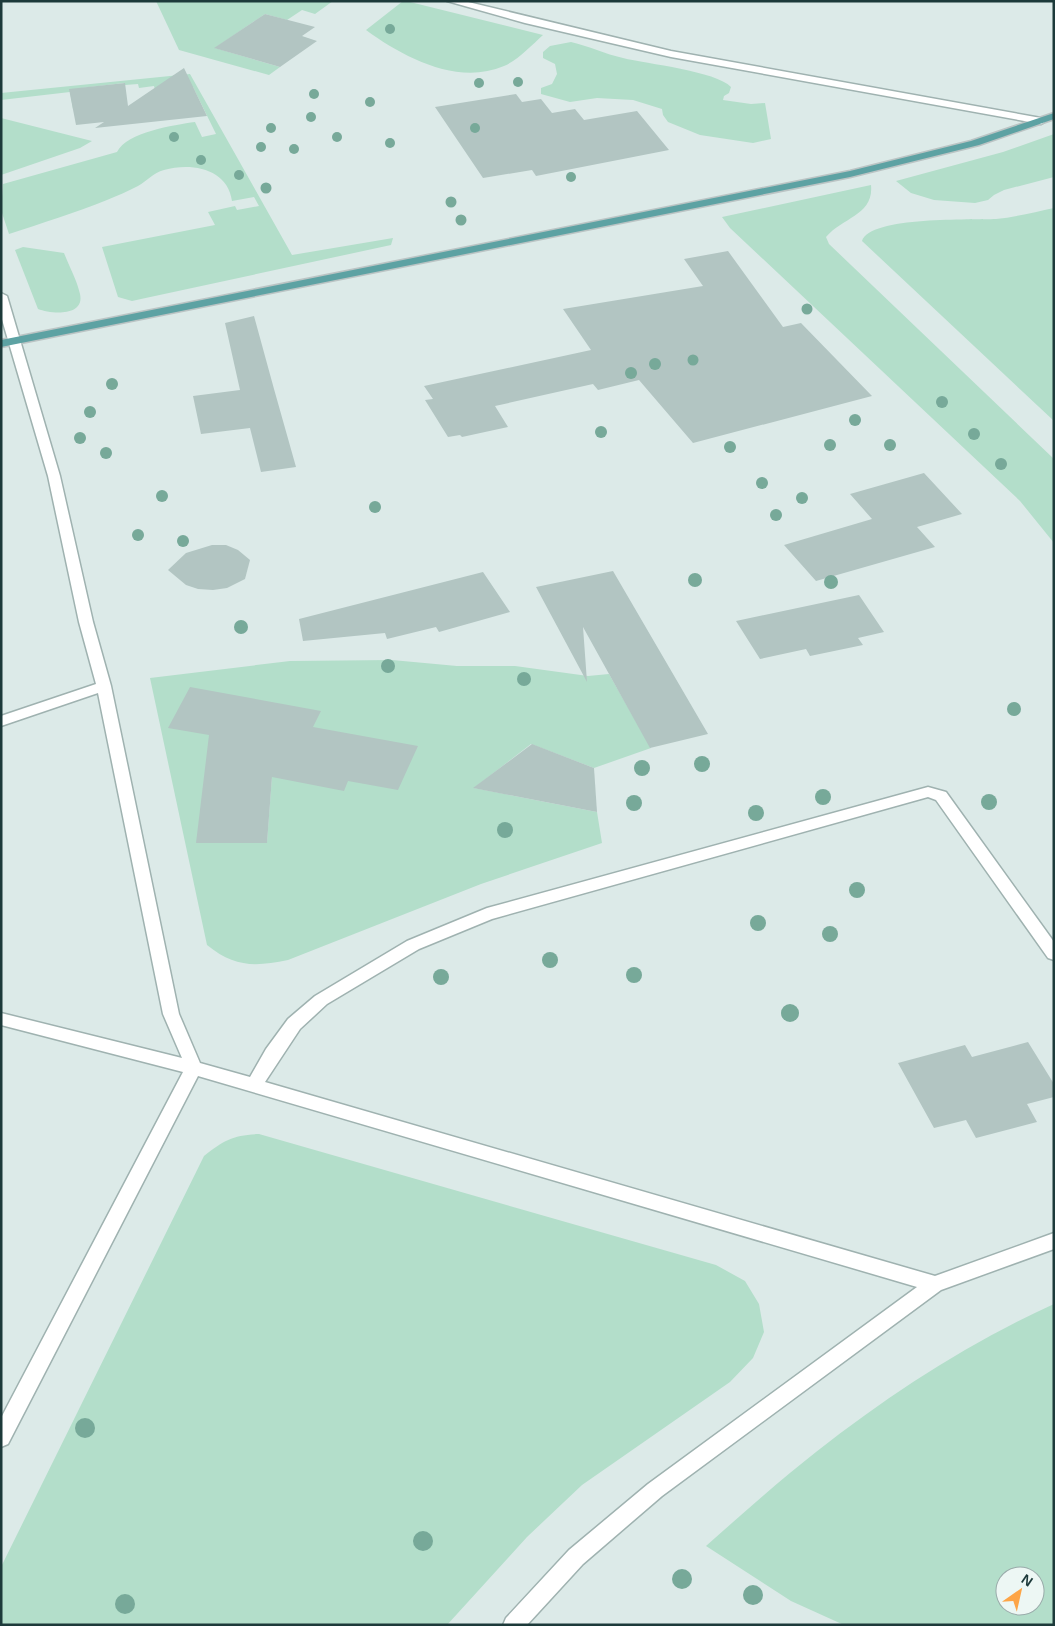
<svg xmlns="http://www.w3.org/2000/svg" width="1055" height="1626" font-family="Arial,sans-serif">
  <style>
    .green { fill: #b3deca; fill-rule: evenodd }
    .building { fill: #b2c5c2 }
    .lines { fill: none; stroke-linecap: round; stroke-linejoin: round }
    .street-casing { stroke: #9fb2b0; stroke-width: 3 }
    .primary-casing { stroke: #bbc4c4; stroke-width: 3 }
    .street { fill: #fff; fill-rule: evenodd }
    .primary { fill: #5da2a3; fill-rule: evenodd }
    .tree { fill: #77a999 }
  </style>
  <rect width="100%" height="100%" fill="#dceae8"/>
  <g class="green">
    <polygon points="156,1 333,1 315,14 302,10 287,20 265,14 215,48 280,67 269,75 179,50"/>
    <path d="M403,1h3l137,34c-11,10 -25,25 -39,31 -47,20 -101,-9 -138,-36z"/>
    <path d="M571,42c18,4 34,12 52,16 24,6 93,13 108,29l-2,6 -5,3 -1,4 28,4 14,-1 6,36 -18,4 -53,-8 -32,-13 -5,-7 -1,-6 -29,-9 -36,-2 -27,4 -29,-8v-6l11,-4 5,-10 -2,-10 -12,-6v-6l7,-6z"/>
    <path d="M190,74l102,181 101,-17 -2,7 -250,54 -9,2 -14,-4 -16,-50 113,-22 -7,-13 27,-6 2,4 22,-4 -5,-9 -22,4c-4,-32 -40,-39 -68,-31 -11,3 -17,11 -26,16 -10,5 -21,10 -31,14 -32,13 -65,23 -98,34l-8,-24 2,-26 114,-32c10,-20 57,-27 78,-30l7,15 14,-3 -23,-47 -35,16 -4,-17 -15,2 -1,-4 -13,1 -1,-2 -42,5 -9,21 -3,-17 -69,8v-7z"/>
    <polygon points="1,118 92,141 80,148 1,175"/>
    <polygon points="1054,134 1054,177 1004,190 994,195 988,200 975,203 934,200 911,193 896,181 1003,152"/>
    <path d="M871,185c3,30 -28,32 -45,52l3,7 225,215v84l-34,-42 -290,-273 -8,-11z"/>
    <path d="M1054,208v213l-192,-180c7,-25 112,-21 134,-22 20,-2 39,-7 58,-11z"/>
    <path d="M23,247l41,6c5,13 13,27 16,41 5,23 -29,20 -42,15l-23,-59z"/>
    <path d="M392,660l65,6h58l73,10 21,-2 42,74 -57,20 -63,-24 -57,44 123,24 5,31 -121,41 -193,76c-34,7 -54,7 -81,-15l-57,-267 140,-17zM273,763l-6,79 -71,1z"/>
    <path d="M259,1134l457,131 29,16 14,23 5,28 -11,26 -23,24 -148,103 -55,52 -80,88h-446v-58l203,-411c20,-16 29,-21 55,-22z"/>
    <path d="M1054,1304v321h-210l-53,-24 -85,-55c36,-32 72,-64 110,-94 74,-58 152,-109 238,-148zM1005,1576h30v30h-30z"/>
  </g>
  <g class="building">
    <polygon points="265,14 315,27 302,36 317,41 280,67 214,48"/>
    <polygon points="184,68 207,116 95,128 104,122 76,125 69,89 125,83 128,106"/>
    <polygon points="516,94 522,102 541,99 552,113 575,109 584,120 637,111 669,150 536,176 532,170 483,178 435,107"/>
    <polygon points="728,251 783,327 801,323 872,396 693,443 639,380 598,390 593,384 495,406 508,427 462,437 460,435 448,437 425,400 433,399 424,386 591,350 563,309 703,286 684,259"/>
    <polygon points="254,316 274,389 296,467 261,472 250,428 201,434 193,396 240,390 225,323"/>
    <polygon points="924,473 962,514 917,527 935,547 816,581 784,545 872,519 850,494"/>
    <polygon points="212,545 226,545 238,550 250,560 245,579 227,588 213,590 198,589 186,585 168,570 186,553"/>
    <polygon points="613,571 708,734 650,748 583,627 587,682 536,587"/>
    <polygon points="483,572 510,612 439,632 436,627 387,639 385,633 303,641 299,619"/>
    <polygon points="859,595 884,632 858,638 863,645 810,656 806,649 760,659 736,621"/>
    <polygon points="190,687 321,711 313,727 418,746 398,790 348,781 344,791 272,777 267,843 196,843 209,735 168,728"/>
    <polygon points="532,744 594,768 597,812 473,788"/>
    <polygon points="1028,1042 1054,1084 1054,1097 1027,1104 1037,1122 976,1138 966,1120 934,1128 898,1063 965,1045 972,1057"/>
  </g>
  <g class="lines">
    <g class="street-casing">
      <g id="street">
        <polygon points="447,1 464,1 671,51 1041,118 1046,121 1041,124 671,57 525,23"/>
        <polygon points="1,293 7,296 60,476 93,622 111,686 179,1014 200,1063 250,1077 266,1049 288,1019 315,996 407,941 487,908 928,787 946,792 1054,942 1054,960 1048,958 936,800 928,797 492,919 419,949 327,1004 300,1029 265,1082 935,1276 1054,1233 1054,1249 941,1290 662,1496 583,1564 527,1625 503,1625 506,1618 569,1550 648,1484 917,1287 198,1076 8,1444 1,1447 1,1418 183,1072 1,1025 1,1013 182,1058 163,1014 98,693 1,726 1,716 96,684 79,622 48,476 1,316"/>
      </g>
    </g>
    <g class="primary-casing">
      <polygon id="primary" points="1054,113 1054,119 979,145 850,177 1,347 1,340 850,171 971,141"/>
    </g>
    <use href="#street" class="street"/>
    <use href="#primary" class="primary"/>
  </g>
  <g class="tree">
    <circle cx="390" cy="29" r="5"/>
    <circle cx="518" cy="82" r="5"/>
    <circle cx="479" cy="83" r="5"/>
    <circle cx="314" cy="94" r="5"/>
    <circle cx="370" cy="102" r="5"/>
    <circle cx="311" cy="117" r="5"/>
    <circle cx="271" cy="128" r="5"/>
    <circle cx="475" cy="128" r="5"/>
    <circle cx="174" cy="137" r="5"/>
    <circle cx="337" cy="137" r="5"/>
    <circle cx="390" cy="143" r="5"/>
    <circle cx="261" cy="147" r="5"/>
    <circle cx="294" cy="149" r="5"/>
    <circle cx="201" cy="160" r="5"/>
    <circle cx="239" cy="175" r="5"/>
    <circle cx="571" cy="177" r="5"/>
    <circle cx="266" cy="188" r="5.5"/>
    <circle cx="451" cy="202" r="5.5"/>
    <circle cx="461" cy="220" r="5.5"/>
    <circle cx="807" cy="309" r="5.5"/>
    <circle cx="693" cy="360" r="5.5"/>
    <circle cx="655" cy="364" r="6"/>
    <circle cx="631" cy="373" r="6"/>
    <circle cx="112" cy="384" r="6"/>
    <circle cx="942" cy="402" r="6"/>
    <circle cx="90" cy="412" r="6"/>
    <circle cx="855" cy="420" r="6"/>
    <circle cx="601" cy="432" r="6"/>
    <circle cx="974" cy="434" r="6"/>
    <circle cx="80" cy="438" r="6"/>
    <circle cx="830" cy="445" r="6"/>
    <circle cx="890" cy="445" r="6"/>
    <circle cx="730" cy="447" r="6"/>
    <circle cx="106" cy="453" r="6"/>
    <circle cx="1001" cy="464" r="6"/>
    <circle cx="762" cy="483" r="6"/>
    <circle cx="162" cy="496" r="6"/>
    <circle cx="802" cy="498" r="6"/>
    <circle cx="375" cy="507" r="6"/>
    <circle cx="776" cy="515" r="6"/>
    <circle cx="138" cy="535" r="6"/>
    <circle cx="183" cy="541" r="6"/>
    <circle cx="695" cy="580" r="7"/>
    <circle cx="831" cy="582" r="7"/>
    <circle cx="241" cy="627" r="7"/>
    <circle cx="388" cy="666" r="7"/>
    <circle cx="524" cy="679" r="7"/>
    <circle cx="1014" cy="709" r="7"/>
    <circle cx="702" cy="764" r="8"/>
    <circle cx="642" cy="768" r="8"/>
    <circle cx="823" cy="797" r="8"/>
    <circle cx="989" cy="802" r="8"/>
    <circle cx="634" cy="803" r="8"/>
    <circle cx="756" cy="813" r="8"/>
    <circle cx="505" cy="830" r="8"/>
    <circle cx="857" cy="890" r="8"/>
    <circle cx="758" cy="923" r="8"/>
    <circle cx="830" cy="934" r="8"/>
    <circle cx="550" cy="960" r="8"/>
    <circle cx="634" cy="975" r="8"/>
    <circle cx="441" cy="977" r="8"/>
    <circle cx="790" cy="1013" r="9"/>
    <circle cx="85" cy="1428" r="10"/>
    <circle cx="423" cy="1541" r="10"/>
    <circle cx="682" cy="1579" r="10"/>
    <circle cx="753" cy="1595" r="10"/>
    <circle cx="125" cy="1604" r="10"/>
  </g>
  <rect width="1055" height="1626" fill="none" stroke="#1d3a3a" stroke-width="5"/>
  <g transform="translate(1020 1591) rotate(34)"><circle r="24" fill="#edf7f4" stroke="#9aabaa"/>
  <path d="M0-4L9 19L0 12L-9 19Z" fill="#fda547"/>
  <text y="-8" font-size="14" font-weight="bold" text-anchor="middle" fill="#1d3a3a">N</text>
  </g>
</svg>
